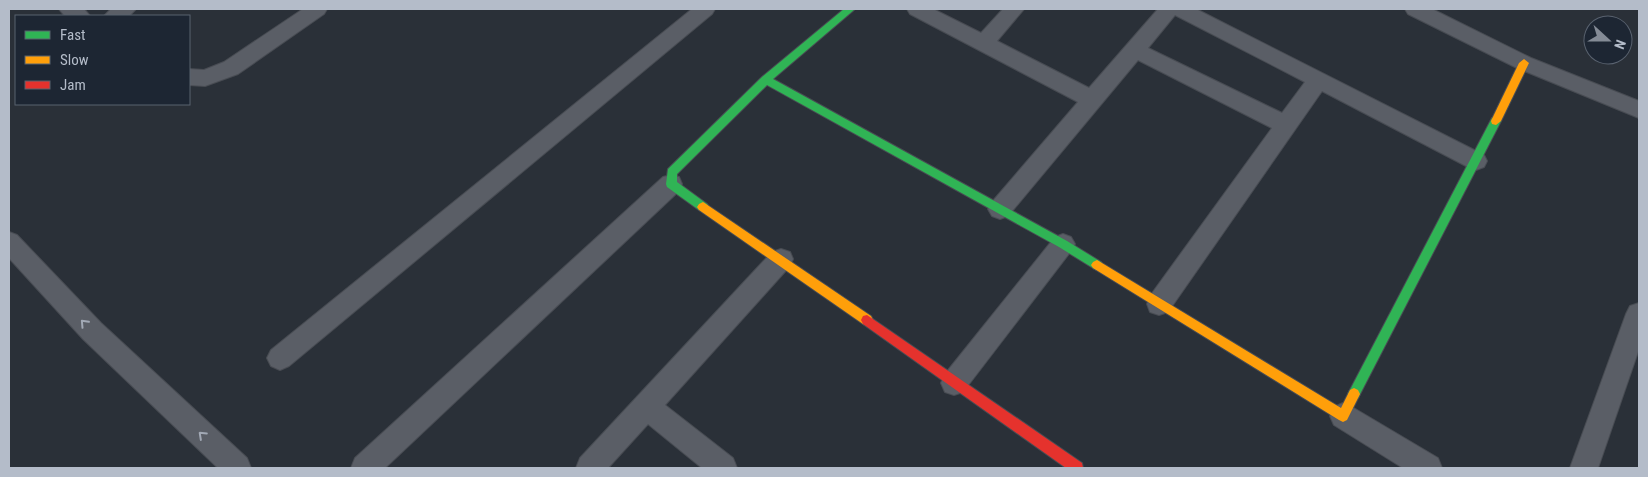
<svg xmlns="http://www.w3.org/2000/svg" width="1648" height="477" font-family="'Roboto Condensed',sans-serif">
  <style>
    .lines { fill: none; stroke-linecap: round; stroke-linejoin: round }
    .street-casing { stroke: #484c53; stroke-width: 2 }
    .fast-casing { stroke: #484c53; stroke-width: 2 }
    .slow-casing { stroke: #484c53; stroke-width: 2 }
    .jam-casing { stroke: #484c53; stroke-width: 2 }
    .street { fill: #5a5e66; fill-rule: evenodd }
    .fast { fill: #30b455; fill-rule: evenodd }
    .slow { fill: #ff9f0a; fill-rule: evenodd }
    .jam { fill: #e5322d; fill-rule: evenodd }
    .oneway { stroke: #a2a9b5 }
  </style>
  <rect width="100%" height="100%" fill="#2a3038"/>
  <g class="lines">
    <g class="street-casing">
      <g id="street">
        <polygon points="59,9 84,9 90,16 65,16"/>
        <polygon points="111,9 136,9 129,16 104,16"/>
        <polygon points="303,9 327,9 324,14 238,74 205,86 189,85 189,69 204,70 224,62"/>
        <polygon points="692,9 715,9 712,14 289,366 280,370 271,366 267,358 271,350"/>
        <path d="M907,9h26l48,24 22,-24h21l-27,32 92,47 69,-79h38l288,146 3,6 -3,6 -8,3 -8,-3 -146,-76 -154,221 -9,3 -9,-3 -3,-8 3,-8 122,-168 -134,-68 -130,156 -8,3 -8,-3 -4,-7 4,-7 86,-100 -168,-88zM1175,15l130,67 -23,31 -134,-65z"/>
        <polygon points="1405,9 1432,9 1531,58 1639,101 1639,118 1517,68 1408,14"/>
        <polygon points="671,175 679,177 682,184 679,191 385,468 351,468 355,458 663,177"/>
        <polygon points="9,232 17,235 101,323 247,458 251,468 218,468 83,339 9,258"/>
        <polygon points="1063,234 1071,237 1075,244 1071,251 963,392 954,395 945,392 941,383 945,374 1055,237"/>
        <polygon points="781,249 790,252 793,259 790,266 665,405 733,458 737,468 702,468 648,424 608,468 576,468 580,458 772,252"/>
        <polygon points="1639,303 1639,349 1598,468 1570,468 1626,314 1630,306"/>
        <polygon points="1343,403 1352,407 1438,458 1442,468 1403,468 1334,425 1330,416 1334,407"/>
      </g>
    </g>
    <g class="fast-casing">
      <g id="fast">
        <polygon points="844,9 855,9 773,79 1067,241 1101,262 1103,265 1101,268 1097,270 1093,268 1059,247 767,85 677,174 677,182 707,204 709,207 707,210 699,210 667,187 666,184 668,169 762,77"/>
        <polygon points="1496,117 1501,121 1358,398 1354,400 1350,398 1348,394 1350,390 1492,118"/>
      </g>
    </g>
    <g class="slow-casing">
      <g id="slow">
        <polygon points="1524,59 1529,63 1501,121 1496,125 1492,124 1491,121 1519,63"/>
        <polygon points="703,202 871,316 873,320 871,324 867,325 863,324 699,210 697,207 699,204"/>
        <polygon points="1097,260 1341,408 1350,390 1354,388 1358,390 1360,394 1347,420 1343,422 1339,420 1093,268 1091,265 1093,262"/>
      </g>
    </g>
    <g class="jam-casing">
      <polygon id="jam" points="867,315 1082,463 1083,468 1066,468 863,324 861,320 863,316"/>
    </g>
    <use href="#street" class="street"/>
    <use href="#fast" class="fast"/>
    <use href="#slow" class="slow"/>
    <use href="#jam" class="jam"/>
  </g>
  <defs><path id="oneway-chevron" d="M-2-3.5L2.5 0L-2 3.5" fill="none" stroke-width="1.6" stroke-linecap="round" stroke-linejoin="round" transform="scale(1.25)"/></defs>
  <g class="oneway">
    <use href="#oneway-chevron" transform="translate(84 323) rotate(-133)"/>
    <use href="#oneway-chevron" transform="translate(202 435) rotate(-137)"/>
  </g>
  <rect width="1648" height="477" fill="none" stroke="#b4bcc9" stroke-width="20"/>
  <rect x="15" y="15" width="175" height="90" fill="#1d2633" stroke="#59626f"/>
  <rect x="25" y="31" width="25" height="8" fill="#30b455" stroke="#59626f"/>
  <text x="60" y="40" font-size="15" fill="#b4bcc9">Fast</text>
  <rect x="25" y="56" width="25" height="8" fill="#ff9f0a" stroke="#59626f"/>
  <text x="60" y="65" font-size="15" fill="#b4bcc9">Slow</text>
  <rect x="25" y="81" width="25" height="8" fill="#e5322d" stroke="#59626f"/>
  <text x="60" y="90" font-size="15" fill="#b4bcc9">Jam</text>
  <g transform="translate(1608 40) rotate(111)"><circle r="24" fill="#1d2633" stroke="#59626f"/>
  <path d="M0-4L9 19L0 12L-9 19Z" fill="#848b96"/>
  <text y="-8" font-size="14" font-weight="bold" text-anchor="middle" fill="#b4bcc9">N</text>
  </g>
</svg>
